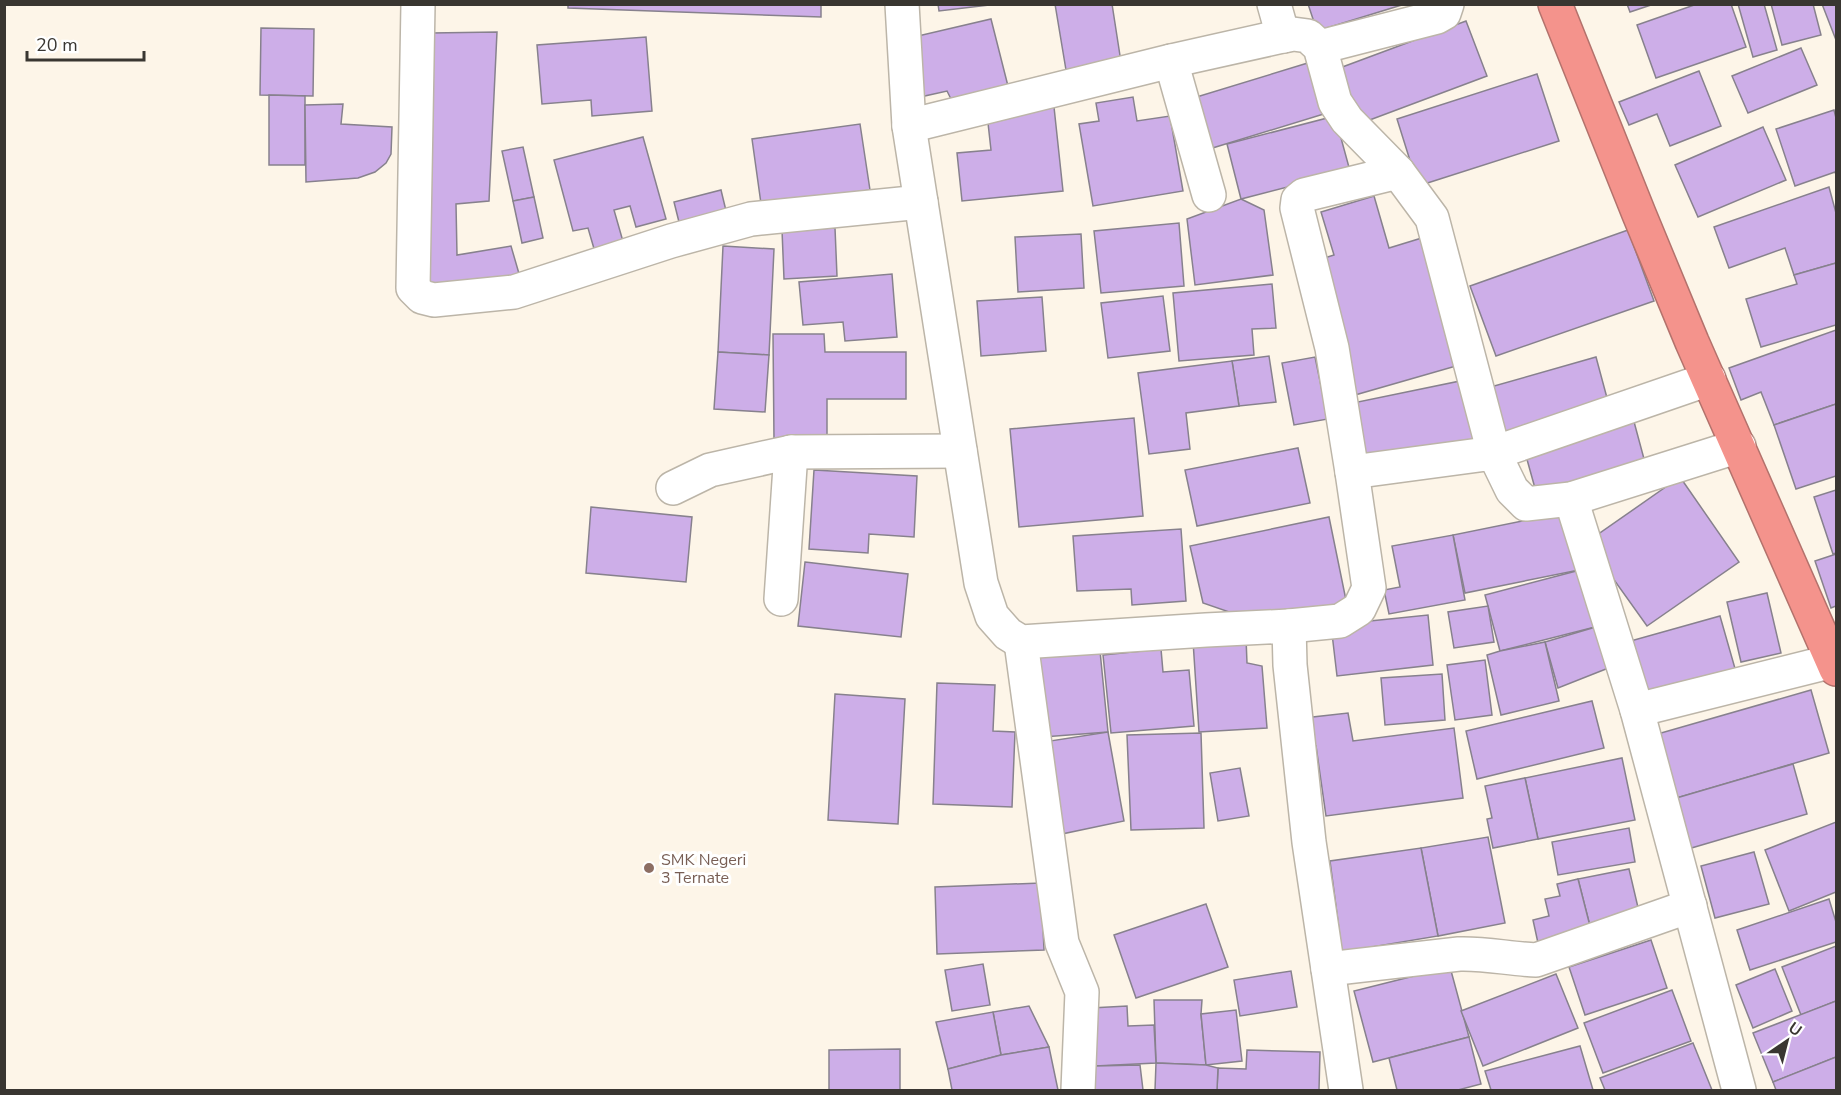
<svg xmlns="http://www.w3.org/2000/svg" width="1841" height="1095" font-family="'Nunito Sans',sans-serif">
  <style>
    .building { fill: #cdaee8; stroke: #87818d; stroke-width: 1.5 }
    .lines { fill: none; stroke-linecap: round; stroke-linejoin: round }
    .street-casing { stroke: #bcb5a8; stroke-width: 36 }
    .highway-casing { stroke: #b3726c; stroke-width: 36 }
    .street { stroke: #fff; stroke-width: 33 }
    .highway { stroke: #f4938c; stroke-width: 33 }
    .education-dot { fill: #8d6e63; stroke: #fff; stroke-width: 2 }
    .labels { text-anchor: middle; stroke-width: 6; stroke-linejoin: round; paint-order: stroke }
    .education-label { font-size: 16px; fill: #785e54; stroke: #fff; text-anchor: start }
  </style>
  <rect width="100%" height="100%" fill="#fdf5e8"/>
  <g class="building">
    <polygon points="568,4 821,4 821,17 568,8"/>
    <polygon points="938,4 998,4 939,11"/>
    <polygon points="1055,4 1112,4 1121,62 1066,70"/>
    <polygon points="1308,4 1405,4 1317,31"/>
    <polygon points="1627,4 1654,4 1630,12"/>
    <polygon points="1697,4 1731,4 1746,47 1656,78 1637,25"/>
    <polygon points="1738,4 1764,4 1777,50 1753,57"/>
    <polygon points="1771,4 1813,4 1821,35 1782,45"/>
    <polygon points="1822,4 1836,4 1836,40"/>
    <polygon points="991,19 1010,94 955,107 947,91 920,97 905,39"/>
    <polygon points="1466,21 1487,76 1359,124 1337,69"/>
    <polygon points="261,28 314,29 313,96 260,95"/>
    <polygon points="497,32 489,201 456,204 457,255 511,246 522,284 444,298 418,277 431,33"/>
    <polygon points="646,37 652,111 592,116 591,100 542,104 537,45"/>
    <polygon points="1801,48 1817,85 1748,113 1732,76"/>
    <polygon points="1311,62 1327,113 1206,150 1190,99"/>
    <polygon points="1699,71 1721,126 1670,146 1657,114 1629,125 1619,102"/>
    <polygon points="1537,74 1559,141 1418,186 1397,119"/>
    <polygon points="269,95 305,96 305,165 269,165"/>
    <polygon points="1133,97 1137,121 1170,116 1183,191 1093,206 1079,124 1099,121 1096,103"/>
    <polygon points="343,104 341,124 392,127 391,154 386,163 375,172 358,178 306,182 305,105"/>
    <polygon points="1054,107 1063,191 962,201 957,153 991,150 987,114"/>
    <polygon points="1834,110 1836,118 1836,175 1835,172 1795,186 1776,129"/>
    <polygon points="1335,116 1350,171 1241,199 1227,144"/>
    <polygon points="860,124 870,190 818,197 763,218 752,139"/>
    <polygon points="1763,127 1786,180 1698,217 1675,165"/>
    <polygon points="643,137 666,219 636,227 630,206 614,210 624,245 595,252 588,228 573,231 554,160"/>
    <polygon points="523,147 534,197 513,201 502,151"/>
    <polygon points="1829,187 1836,213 1836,263 1794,275 1785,248 1729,268 1714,227"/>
    <polygon points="721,190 728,219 681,230 674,202"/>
    <polygon points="1374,196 1389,248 1425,237 1463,364 1355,395 1315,261 1334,255 1321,212"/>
    <polygon points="534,197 543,238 522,243 513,201"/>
    <polygon points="1241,199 1264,210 1273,275 1195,285 1187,219"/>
    <polygon points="1179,223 1184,286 1101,293 1094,231"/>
    <polygon points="835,228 837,276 784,279 782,230"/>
    <polygon points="1628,230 1654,301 1496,356 1470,286"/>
    <polygon points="1081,234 1084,288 1018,292 1015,237"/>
    <polygon points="723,246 774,249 769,355 718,352"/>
    <polygon points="1836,263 1836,325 1761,347 1746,299 1797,284 1794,275"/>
    <polygon points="892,274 897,337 845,341 843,322 803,325 799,282"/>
    <polygon points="1272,284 1276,328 1252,329 1254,355 1179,361 1173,293"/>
    <polygon points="1163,296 1170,351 1108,358 1101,303"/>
    <polygon points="1042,297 1046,351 981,356 977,301"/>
    <polygon points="1836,330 1836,404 1774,425 1761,392 1741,400 1729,368"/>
    <polygon points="773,334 824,334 825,352 906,352 906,399 827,399 827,440 774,440"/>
    <polygon points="718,352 769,355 765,412 714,409"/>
    <polygon points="1269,356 1276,402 1239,406 1232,361"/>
    <polygon points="1315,357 1328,419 1294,425 1282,363"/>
    <polygon points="1596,357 1610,409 1502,439 1487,388"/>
    <polygon points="1232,361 1239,406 1186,413 1190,449 1149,454 1138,373"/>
    <polygon points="1465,380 1478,441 1360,464 1348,404"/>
    <polygon points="1836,404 1836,476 1796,489 1774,425"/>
    <polygon points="1134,418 1143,516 1019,527 1010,429"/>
    <polygon points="1633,418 1647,470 1538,499 1523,445"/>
    <polygon points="1298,448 1310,503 1197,526 1185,470"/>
    <polygon points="814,470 917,476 914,537 869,534 868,553 809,549"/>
    <polygon points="1680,477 1739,562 1647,626 1587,542"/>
    <polygon points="1836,490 1836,553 1833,554 1814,497"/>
    <polygon points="591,507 692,517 686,582 586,573"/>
    <polygon points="1572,511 1584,569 1465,593 1453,535"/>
    <polygon points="1329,517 1347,605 1261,623 1203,603 1190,546"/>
    <polygon points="1181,529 1186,601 1132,605 1131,589 1077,591 1073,536"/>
    <polygon points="1453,535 1465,600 1389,614 1384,590 1400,587 1392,546"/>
    <polygon points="1836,554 1836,606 1831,608 1815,561"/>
    <polygon points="805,562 908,574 901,637 798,626"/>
    <polygon points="1584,569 1599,626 1500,651 1485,595"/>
    <polygon points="1767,593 1781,653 1741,662 1727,602"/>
    <polygon points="1488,606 1494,642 1454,648 1448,612"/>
    <polygon points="1428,615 1433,665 1337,676 1331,625"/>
    <polygon points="1720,616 1736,672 1643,698 1627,642"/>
    <polygon points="1599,626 1611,667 1558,688 1545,642"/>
    <polygon points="1246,638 1247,663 1262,666 1267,728 1199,732 1193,641"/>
    <polygon points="1545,642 1559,701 1501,715 1487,655 1500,651"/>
    <polygon points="1161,649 1163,672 1189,670 1194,726 1111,733 1103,655"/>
    <polygon points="1100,651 1108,732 1043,737 1035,656"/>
    <polygon points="1485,660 1492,715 1455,720 1447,665"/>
    <polygon points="1442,674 1445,720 1385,725 1381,678"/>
    <polygon points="937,683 995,685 993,731 1015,732 1012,807 933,804"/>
    <polygon points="1811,690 1829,753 1673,799 1654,735"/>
    <polygon points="835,694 905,699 898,824 828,820"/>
    <polygon points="1592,701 1604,748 1477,779 1466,731"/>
    <polygon points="1348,713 1353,741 1454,728 1463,798 1326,816 1316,746 1308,748 1304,718"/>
    <polygon points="1108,732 1124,821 1057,835 1037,743"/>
    <polygon points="1201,733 1204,828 1131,830 1127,735"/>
    <polygon points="1622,758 1635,820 1538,839 1525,778"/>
    <polygon points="1793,764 1807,814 1688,849 1673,799"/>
    <polygon points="1240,768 1249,816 1218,821 1210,773"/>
    <polygon points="1525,778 1538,839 1493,848 1487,819 1492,818 1485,786"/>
    <polygon points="1836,822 1836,892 1789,911 1765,850"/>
    <polygon points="1629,828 1635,862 1558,875 1552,842"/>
    <polygon points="1488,837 1505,923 1438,936 1421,848"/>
    <polygon points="1421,848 1438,936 1342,952 1330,861"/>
    <polygon points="1754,852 1769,904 1715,918 1701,866"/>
    <polygon points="1629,869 1640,916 1591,930 1578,879"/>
    <polygon points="1578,879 1591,930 1538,943 1533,920 1549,916 1545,899 1560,896 1557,884"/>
    <polygon points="1041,883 1044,950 937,954 935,887"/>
    <polygon points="1829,899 1836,922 1836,942 1750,970 1737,930"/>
    <polygon points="1206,904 1228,967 1136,998 1114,935"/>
    <polygon points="1651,940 1667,988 1585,1015 1569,967"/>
    <polygon points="1836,946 1836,1001 1801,1015 1782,967"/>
    <polygon points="983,964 990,1005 952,1011 945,970"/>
    <polygon points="1450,967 1469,1037 1373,1062 1354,991"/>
    <polygon points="1775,969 1792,1011 1753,1028 1736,985"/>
    <polygon points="1291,971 1297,1007 1240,1016 1234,980"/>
    <polygon points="1556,974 1578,1028 1483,1066 1461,1011"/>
    <polygon points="1672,990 1691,1041 1603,1073 1584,1023"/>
    <polygon points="1154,1000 1202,1000 1201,1014 1206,1065 1156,1063"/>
    <polygon points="1836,1001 1836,1057 1773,1082 1753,1033"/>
    <polygon points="1029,1006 1049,1047 1001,1055 993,1012"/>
    <polygon points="1127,1006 1128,1026 1154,1025 1156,1063 1095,1066 1091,1008"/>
    <polygon points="1236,1010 1242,1061 1206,1065 1201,1014"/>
    <polygon points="993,1012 1001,1055 948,1069 936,1022"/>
    <polygon points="1469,1037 1481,1084 1458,1090 1397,1090 1389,1058"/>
    <polygon points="1693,1043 1712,1090 1605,1090 1600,1078"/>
    <polygon points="1580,1046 1593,1090 1491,1090 1485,1071"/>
    <polygon points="1049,1047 1058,1090 952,1090 948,1069 1001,1055"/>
    <polygon points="900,1049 900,1090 829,1090 829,1050"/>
    <polygon points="1247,1050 1320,1052 1319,1090 1217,1090 1218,1068 1246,1069"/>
    <polygon points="1836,1057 1836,1090 1776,1090 1773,1082"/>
    <polygon points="1156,1063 1206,1065 1218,1068 1217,1090 1155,1090"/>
    <polygon points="1140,1065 1143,1090 1084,1090 1095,1066"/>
  </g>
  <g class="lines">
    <g class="street-casing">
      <g id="street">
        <polyline points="418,4 413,288 422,297 434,300 514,292 671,241 751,219 921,202"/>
        <polyline points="902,4 909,126 981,583 992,616 1008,634 1021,642 1206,630 1289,626 1290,665 1309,842 1346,1090"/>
        <polyline points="1274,4 1283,36"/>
        <polyline points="1320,47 1437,17 1444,13 1447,4"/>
        <polyline points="1171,61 1209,195"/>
        <polyline points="909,126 1171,61 1283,36 1293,34 1308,36 1320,47 1335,102 1347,120 1398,172 1432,218 1494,453 1709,379"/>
        <polyline points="1352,472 1494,453 1512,490 1526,504 1571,499 1739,446"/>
        <polyline points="673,488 710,470 791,452 960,451"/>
        <polyline points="1571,499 1637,710 1739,1090"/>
        <polyline points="781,599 791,452"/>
        <polyline points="1289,626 1340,621 1359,609 1369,588 1352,472 1332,348 1297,208 1298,200 1304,195 1398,172"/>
        <polyline points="1021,642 1062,943 1082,992 1078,1090"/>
        <polyline points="1637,710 1833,661"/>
        <path d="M1328,969l131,-15c26,-1 51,5 77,6l154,-54"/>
      </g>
    </g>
    <g class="highway-casing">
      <polyline id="highway" points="1555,4 1639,214 1692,342 1836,669"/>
    </g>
    <use href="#street" class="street"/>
    <use href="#highway" class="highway"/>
  </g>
  <circle class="education-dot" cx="649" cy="868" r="6"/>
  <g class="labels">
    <g class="education-label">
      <text x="661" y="865">SMK Negeri<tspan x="661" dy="18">3 Ternate</tspan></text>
    </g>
  </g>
  <rect width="1841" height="1095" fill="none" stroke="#393631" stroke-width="12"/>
  <g transform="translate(1787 1041) rotate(35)" stroke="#ffffff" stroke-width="4.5" paint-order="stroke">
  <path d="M0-4.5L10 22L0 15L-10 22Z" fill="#393631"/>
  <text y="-9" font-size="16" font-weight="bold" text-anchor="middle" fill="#393631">U</text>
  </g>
  <path d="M27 51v9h117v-9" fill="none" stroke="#393631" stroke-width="3"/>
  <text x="36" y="51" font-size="18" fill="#393631" stroke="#ffffff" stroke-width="4.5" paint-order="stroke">20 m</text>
</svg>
